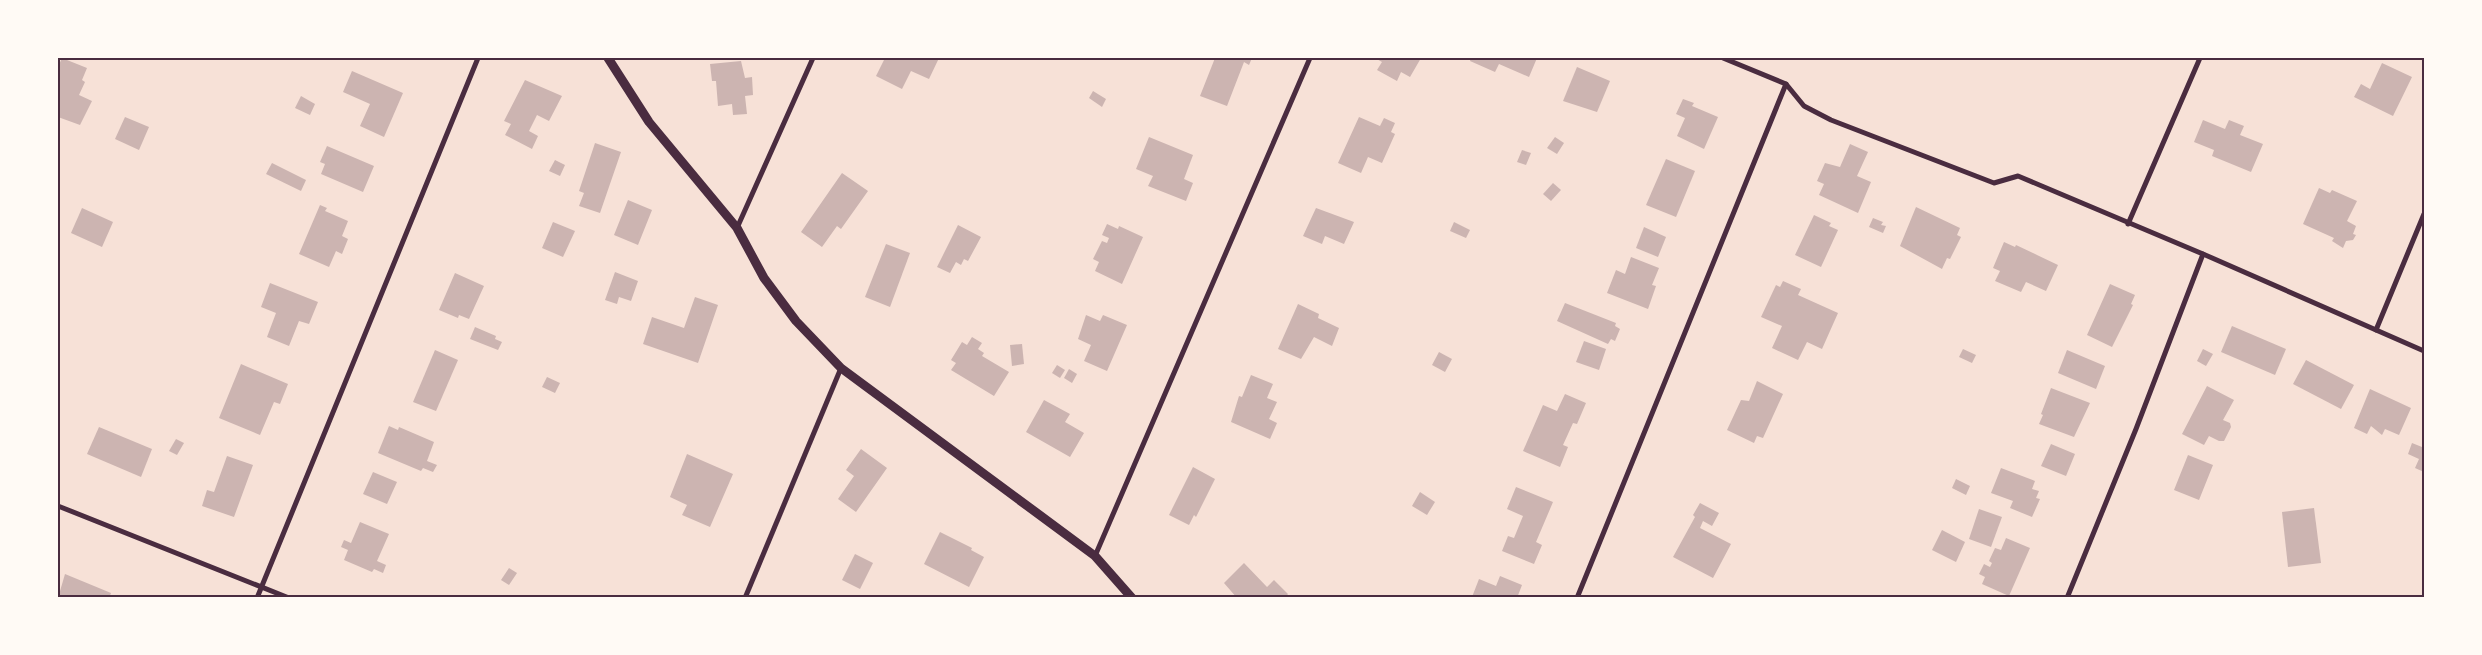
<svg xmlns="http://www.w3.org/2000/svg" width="2482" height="655" font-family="'Libre Baskerville',serif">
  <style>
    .building { fill: #ccb4b1 }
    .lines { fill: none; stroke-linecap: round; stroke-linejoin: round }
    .minor { stroke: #4a2c40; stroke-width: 5 }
    .tertiary { stroke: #4a2c40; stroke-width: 9 }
    .neatline { fill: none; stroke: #4a2c40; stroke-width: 2 }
  </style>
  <rect width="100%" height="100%" fill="#f7e1d7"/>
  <g class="building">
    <polygon points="62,58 87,68 82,80 85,82 79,95 92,101 80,125 58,117 58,67"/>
    <polygon points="885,58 939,58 929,79 911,71 902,89 876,76"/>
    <polygon points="1215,58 1252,58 1249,65 1244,62 1227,106 1200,96"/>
    <polygon points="1375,58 1421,58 1410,77 1401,72 1397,81 1377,70 1382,62"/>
    <polygon points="1471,58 1537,58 1529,77 1499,64 1495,72 1470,61"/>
    <polygon points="741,61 745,78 752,77 753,95 745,96 747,114 733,115 732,104 718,106 716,81 712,81 710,64"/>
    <polygon points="2382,63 2412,77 2393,116 2354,97 2361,84 2370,89"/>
    <polygon points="1577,67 1610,81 1597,112 1563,101"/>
    <polygon points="352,71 403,93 384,137 360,126 370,104 343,92"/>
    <polygon points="525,80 562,96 549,121 537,115 529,131 538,136 532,149 505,135 511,124 504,121"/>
    <polygon points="1093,91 1106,99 1102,107 1089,98"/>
    <polygon points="301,96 315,104 310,115 295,108"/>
    <polygon points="1683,99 1694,103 1692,106 1718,117 1704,149 1677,136 1685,118 1676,114"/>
    <polygon points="125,117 149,127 139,150 115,139"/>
    <polygon points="1359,117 1380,126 1384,118 1395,123 1391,132 1395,134 1382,163 1368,157 1361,173 1338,163"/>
    <polygon points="2203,120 2225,129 2229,120 2244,126 2240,135 2263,144 2251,172 2212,156 2214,150 2194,142"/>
    <polygon points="1149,137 1193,155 1184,179 1193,183 1186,201 1148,186 1153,176 1136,169"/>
    <polygon points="1555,137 1564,143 1557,154 1547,148"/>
    <polygon points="595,143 621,152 600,213 579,206 584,193 579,191"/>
    <polygon points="1850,144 1868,152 1857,176 1871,182 1858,213 1819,195 1824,184 1817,181 1825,163 1840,167"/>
    <polygon points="327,146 374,166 363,192 321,174 325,164 320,162"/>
    <polygon points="1522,150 1531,153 1526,165 1517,162"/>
    <polygon points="1666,159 1695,171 1676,217 1646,205"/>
    <polygon points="555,160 565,165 560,176 549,171"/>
    <polygon points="272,163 306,180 301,191 266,174"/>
    <polygon points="842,173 868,191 841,229 837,226 822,247 801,232"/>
    <polygon points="1553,183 1561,190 1551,201 1543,194"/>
    <polygon points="2319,188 2330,193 2332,190 2357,201 2347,221 2356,226 2353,234 2356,235 2353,240 2346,241 2343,248 2332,241 2334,238 2303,224"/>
    <polygon points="628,200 652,210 638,245 614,235"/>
    <polygon points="320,205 327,208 325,211 348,221 342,236 348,239 342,254 336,251 329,267 299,254"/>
    <polygon points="1916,207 1960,228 1957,235 1961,237 1950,259 1947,258 1942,269 1900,246"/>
    <polygon points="82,208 113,222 102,247 71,233"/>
    <polygon points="1316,208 1354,222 1344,244 1325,236 1322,244 1303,236"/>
    <polygon points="1814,215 1831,223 1829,226 1838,230 1821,267 1795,255"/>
    <polygon points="1873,218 1883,222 1881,225 1886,226 1883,233 1869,227"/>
    <polygon points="553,222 575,231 563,257 542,248"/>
    <polygon points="1454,222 1470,230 1466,238 1450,231"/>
    <polygon points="1107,224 1118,229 1119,226 1143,237 1122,284 1095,271 1099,262 1093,259 1102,241 1107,243 1109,238 1102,235"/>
    <polygon points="958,225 981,237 968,261 964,259 961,265 956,262 950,273 937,267"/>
    <polygon points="1644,227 1666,237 1658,257 1636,248"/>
    <polygon points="2004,242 2015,247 2016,245 2058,265 2046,291 2026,282 2021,292 1995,281 2000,271 1993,268"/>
    <polygon points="886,244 910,253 890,307 865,297"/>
    <polygon points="1631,257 1659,268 1652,285 1656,286 1648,309 1607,293 1616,270 1625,274"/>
    <polygon points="615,272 638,281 631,301 619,297 617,304 605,300"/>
    <polygon points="455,273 484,286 469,319 459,315 458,318 439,310"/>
    <polygon points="1783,281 1801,289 1798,295 1838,313 1822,349 1807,342 1798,360 1772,348 1782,326 1761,317 1776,285 1780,287"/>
    <polygon points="270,283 318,302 309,324 299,321 289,346 267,337 276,313 261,307"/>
    <polygon points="2110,284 2135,295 2131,304 2133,305 2112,347 2087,335"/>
    <polygon points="695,297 718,305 698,363 643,344 652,317 684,328"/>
    <polygon points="1565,303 1616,323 1615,326 1620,329 1615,341 1611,339 1608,344 1557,321"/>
    <polygon points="1298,304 1319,314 1318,318 1339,328 1332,346 1314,337 1301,359 1278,349"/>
    <polygon points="1086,315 1100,321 1103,315 1127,325 1107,371 1084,361 1091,345 1078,339"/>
    <polygon points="2232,326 2286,349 2275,375 2221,352"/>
    <polygon points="475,327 496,336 495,339 502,342 498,350 470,339"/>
    <polygon points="972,337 982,343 978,349 984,353 982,356 1009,372 994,396 951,370 956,363 951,360 962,342 967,345"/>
    <polygon points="1584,341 1606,349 1599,370 1576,362"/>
    <polygon points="1022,344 1024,364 1012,366 1010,345"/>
    <polygon points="1963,349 1976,355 1972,363 1959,357"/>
    <polygon points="2203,349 2213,354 2206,366 2197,361"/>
    <polygon points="435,350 458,360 436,411 413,402"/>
    <polygon points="2067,350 2105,366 2096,389 2058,373"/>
    <polygon points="1439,352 1452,359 1445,372 1432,365"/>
    <polygon points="2306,360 2354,385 2341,409 2293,384"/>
    <polygon points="241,364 288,384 280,404 274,402 260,435 219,418"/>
    <polygon points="1057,365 1065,370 1060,378 1052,373"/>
    <polygon points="1069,369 1077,374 1072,383 1064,378"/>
    <polygon points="1251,375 1273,384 1267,398 1277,402 1269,419 1277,423 1270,439 1231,422 1239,396 1242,397"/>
    <polygon points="547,377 560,383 555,393 542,387"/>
    <polygon points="1757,381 1783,394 1763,438 1757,436 1754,443 1727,430 1741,400 1749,401"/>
    <polygon points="2207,386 2234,400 2223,420 2230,423 2231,427 2224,441 2219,441 2209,436 2204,445 2182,434"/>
    <polygon points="2051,388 2090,403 2074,437 2039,424 2043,415 2041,414"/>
    <polygon points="2370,389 2411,408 2399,435 2385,429 2382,435 2371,426 2367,434 2354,428"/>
    <polygon points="1565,394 1586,403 1577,424 1573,423 1563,445 1568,447 1560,467 1523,451 1543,405 1557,411"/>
    <polygon points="1044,400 1070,414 1065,422 1084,433 1070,457 1026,432"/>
    <polygon points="389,426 398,430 399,427 434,442 427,461 437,465 433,472 423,468 421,471 378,453"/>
    <polygon points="99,427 152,449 141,477 87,454"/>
    <polygon points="176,439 184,443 177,455 169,451"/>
    <polygon points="2424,441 2424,472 2415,468 2419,459 2408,454 2412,443 2422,447"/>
    <polygon points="2051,444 2075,454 2066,476 2041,466"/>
    <polygon points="861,449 887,468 856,512 838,499 854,476 846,470"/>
    <polygon points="687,454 733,474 710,527 682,515 687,505 670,497"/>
    <polygon points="2188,455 2213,465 2199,500 2174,490"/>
    <polygon points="227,456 253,465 234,517 202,506 207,490 214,492"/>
    <polygon points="1193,467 1215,479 1196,517 1194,515 1189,525 1169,515"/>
    <polygon points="2001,468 2035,481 2032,489 2039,491 2036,498 2040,499 2032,517 2010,508 2013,501 1991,493"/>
    <polygon points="373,472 397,482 387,504 363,494"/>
    <polygon points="1956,479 1970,486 1966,495 1952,488"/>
    <polygon points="1516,487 1553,502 1536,542 1542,545 1534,564 1502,551 1508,536 1514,538 1523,516 1507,509"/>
    <polygon points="1420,492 1435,502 1427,515 1412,506"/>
    <polygon points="1700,503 1719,513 1712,526 1703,521 1700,528 1731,544 1713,578 1673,557 1695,517 1693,515"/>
    <polygon points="2314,508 2321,563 2288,567 2282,512"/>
    <polygon points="1979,509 2002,517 1991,547 1969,539"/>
    <polygon points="360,522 389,534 377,561 386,565 383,573 374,569 372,572 344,560 348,550 341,547 344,540 351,543"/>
    <polygon points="1942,530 1965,542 1956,562 1932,550"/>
    <polygon points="940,532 972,548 971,550 984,557 969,587 924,564"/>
    <polygon points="2006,538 2030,548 2009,596 1982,584 1985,577 1979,574 1984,564 1990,567 1992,563 1989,561 1995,548 2001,550"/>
    <polygon points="855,554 873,563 860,589 842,580"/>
    <polygon points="1244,563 1267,587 1274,580 1288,594 1285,598 1237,598 1224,583"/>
    <polygon points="509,568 517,573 509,585 501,580"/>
    <polygon points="65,574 111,593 109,598 58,598"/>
    <polygon points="1500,576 1522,585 1517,598 1472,597 1479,579 1496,586"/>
  </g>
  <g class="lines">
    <g class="minor">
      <polyline points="1723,58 1786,84 1804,106 1831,120 1994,183 2018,176 2203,254 2424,351"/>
      <polyline points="2128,224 2200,58"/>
      <polyline points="737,228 813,58"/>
      <polyline points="2376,330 2424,214"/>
      <polyline points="58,506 289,598"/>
      <polyline points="1095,556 1310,58"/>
      <polyline points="257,598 478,58"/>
      <polyline points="745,598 841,368"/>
      <polyline points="1577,598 1786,84"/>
      <polyline points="2067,598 2136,429 2203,254"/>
    </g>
    <polyline class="tertiary" points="608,58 649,122 737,228 764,278 796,321 841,368 1095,556 1132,598"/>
  </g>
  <rect width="2482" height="655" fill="none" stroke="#fffaf5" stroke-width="118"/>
  <rect x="59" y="59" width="2364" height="537" class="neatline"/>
</svg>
